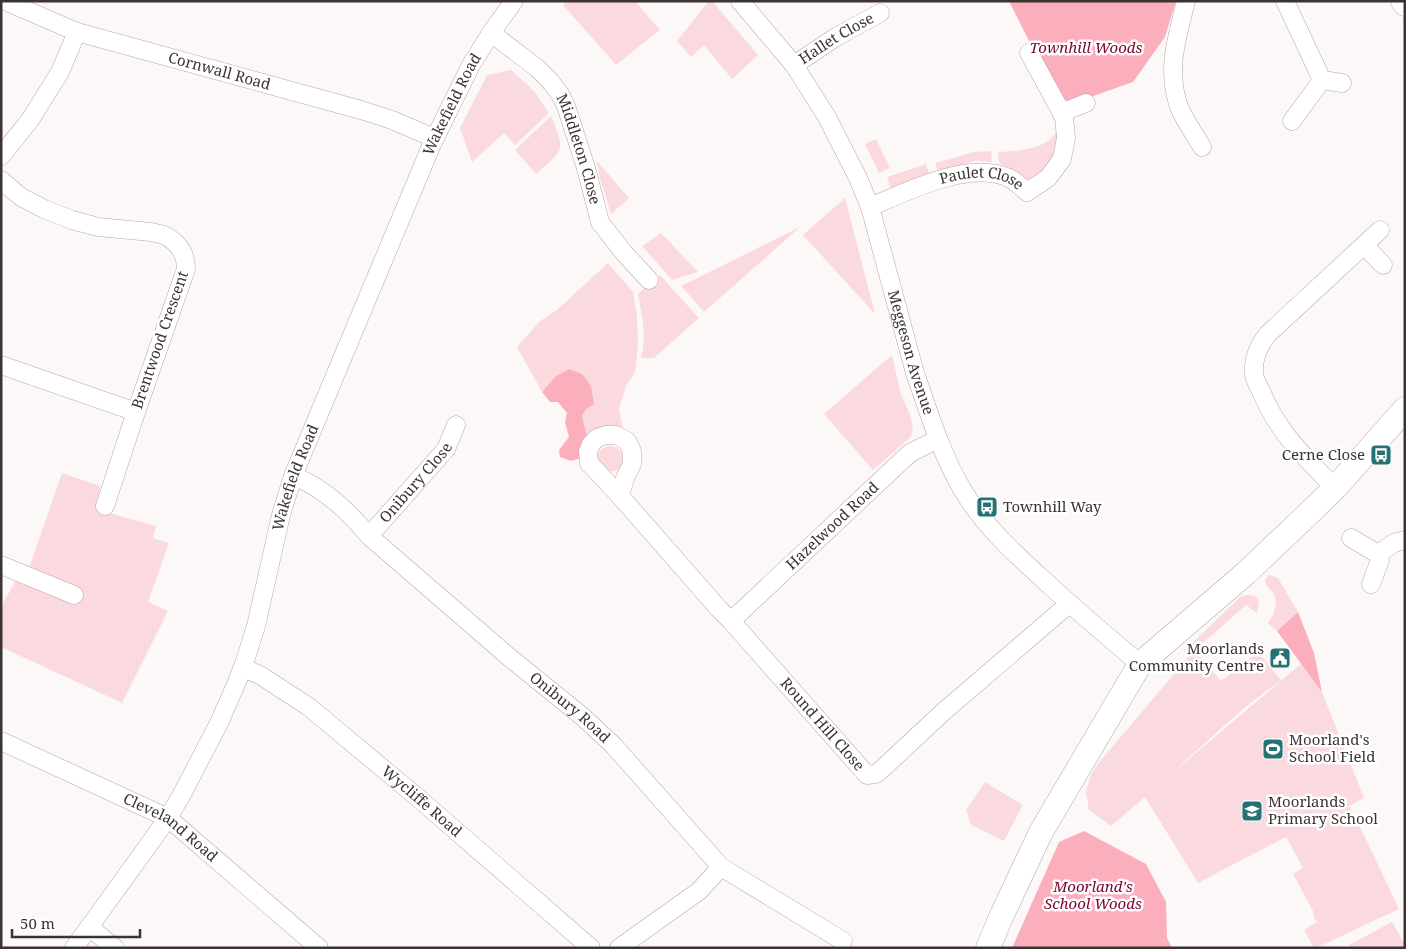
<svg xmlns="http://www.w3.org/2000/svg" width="1406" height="949" font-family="'Noto Serif',serif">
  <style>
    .green { fill: #fbdadf }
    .forest { fill: #fbaebb }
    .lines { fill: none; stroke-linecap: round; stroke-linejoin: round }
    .street-casing { stroke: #bba3a6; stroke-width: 19 }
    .secondary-casing { stroke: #bba3a6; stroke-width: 25 }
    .street { stroke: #fff; stroke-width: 18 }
    .secondary { stroke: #fff; stroke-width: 24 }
    .labels { text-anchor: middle; stroke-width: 5; stroke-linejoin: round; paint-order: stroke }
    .street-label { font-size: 15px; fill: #3d3335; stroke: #fff }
    .park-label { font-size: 15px; font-style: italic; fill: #790531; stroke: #fff }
    .poi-label { font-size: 15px; fill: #3d3335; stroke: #fff; text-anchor: start }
  </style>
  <rect width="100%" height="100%" fill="#fdf8f8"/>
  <g class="green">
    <polygon points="566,1 635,1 660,30 616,65 563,5"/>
    <polygon points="709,1 712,1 758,55 732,79 704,45 691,57 677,41"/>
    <polygon points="511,70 535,92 549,113 515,145 504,133 472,162 460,128 487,75"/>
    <path d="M551,116c15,35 13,34 -15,58l-21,-24z"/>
    <path d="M1058,124c1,4 2,8 2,12 0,13 -15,42 -30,44 -3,0 -25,-14 -31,-17l-1,-11c16,-1 46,-2 56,-17 2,-3 3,-7 4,-11z"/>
    <polygon points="876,139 890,168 879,173 865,144"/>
    <polygon points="991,151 992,162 976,161 938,171 935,163 974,152"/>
    <polygon points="597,161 629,198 611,214 600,179"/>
    <polygon points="926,164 930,176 891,189 887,177"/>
    <polygon points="845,198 875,314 803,235"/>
    <polygon points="800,227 704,312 681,286"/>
    <polygon points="661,233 698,272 672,280 642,246"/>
    <polygon points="608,263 633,292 637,317 638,344 635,373 626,386 619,409 623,429 587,437 582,416 586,409 582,374 569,369 556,376 542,392 517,347 540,321 557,310"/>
    <path d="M660,275l39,43 -45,40h-13c6,-21 1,-43 -3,-64z"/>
    <polygon points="892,355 900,391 910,415 913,427 911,437 873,470 824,414"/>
    <circle cx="610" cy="459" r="13"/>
    <polygon points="62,473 100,486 99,506 102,511 156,526 153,538 169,543 148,602 168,611 122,703 1,647 1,607 17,578 29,568"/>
    <path d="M1269,575l9,3 20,34 -21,19 -9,-8c6,-9 11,-20 5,-30 -4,-5 -7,-6 -8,-13z"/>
    <polygon points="1249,595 1255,596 1259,601 1257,613 1246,605 1195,650 1221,681 1258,652 1281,680 1243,709 1165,779 1302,663 1322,692 1364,798 1349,806 1365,837 1399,909 1316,948 1314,948 1304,930 1317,922 1314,918 1313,911 1293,874 1303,868 1286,837 1198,883 1145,797 1111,826 1089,810 1086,792 1090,777 1097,765 1194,650 1184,651 1241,596"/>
    <polygon points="985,782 1023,805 1004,841 971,825 966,810"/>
    <polygon points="1392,922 1405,945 1405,948 1350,948 1349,945"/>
  </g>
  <g class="forest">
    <polygon points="1009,1 1176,1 1165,37 1133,82 1076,102 1058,99"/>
    <polygon points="569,369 582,374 591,386 594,404 586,409 582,416 587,437 584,457 571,461 560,457 559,450 569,437 565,422 567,413 558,402 550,402 542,392 556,376"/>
    <polygon points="1298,612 1314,653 1322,692 1277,631"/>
    <polygon points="1084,831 1146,864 1166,902 1167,938 1172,948 1012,948 1059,842"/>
  </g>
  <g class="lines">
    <g class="street-casing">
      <g id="street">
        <path id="s1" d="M5,1l72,31 284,78 31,10 42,18"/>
        <path id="s2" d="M740,1l54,64 33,52 31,61 12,29 45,166c14,40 26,80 47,116 21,36 53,65 84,93 30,28 62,55 94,82"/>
        <path d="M1186,1c-9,37 -20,68 -7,106 5,12 16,28 23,40"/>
        <polyline points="1285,1 1322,80 1342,83"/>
        <path id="s3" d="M491,33l46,35 13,13 10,13 6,12 20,62 14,54 24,31 25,27"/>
        <path id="s4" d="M794,65l42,-28 44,-24"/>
        <polyline points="1061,113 1086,103"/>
        <polyline points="1292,121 1322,80"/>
        <polyline points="1,156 30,120 60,72 77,32"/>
        <path d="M1,180l20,17 23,12 28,11 26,7 53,5 13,3c14,7 22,18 22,34l-51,146 -30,91"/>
        <path id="s5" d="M870,207c38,-16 99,-47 139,-29 7,3 13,10 18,14l21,-14 14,-19 4,-21 -2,-21 -35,-64"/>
        <polyline points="1364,245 1380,230"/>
        <polyline points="1,365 136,412"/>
        <path id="s6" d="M293,476c30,11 56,36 76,60l140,121 74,60 31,29 107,121 122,74"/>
        <path d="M1335,488c-31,-32 -57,-55 -74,-97 -3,-6 -7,-12 -7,-18 -1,-15 4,-27 14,-39l96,-89 19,20"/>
        <path id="s7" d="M620,496l5,-18 7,-14v-13l-5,-10 -11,-6h-10l-9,3 -6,6 -3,8 1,11 31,33 99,113 12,12 136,154 9,-1 5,-4 61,-57 127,-109"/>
        <path id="s8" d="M369,536l77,-87 10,-24"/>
        <polyline points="1351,538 1378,554"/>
        <polyline points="1378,554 1394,543 1405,540"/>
        <polyline points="1,565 74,595"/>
        <polyline points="1371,584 1380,560 1378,554"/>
        <path id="s9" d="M731,621l179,-168 28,-14"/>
        <path id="s10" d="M243,668l17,7 49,32 108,90 174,151"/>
        <path id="s11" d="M1,741l167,77 151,130"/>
        <polyline points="89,927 115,948"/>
        <path id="s12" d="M74,948l94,-130 13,-22 38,-73 18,-41 8,-21 11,-35 25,-111 12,-39 139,-332 39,-79 20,-32 23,-32"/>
        <polyline points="619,948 699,891 721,867"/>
      </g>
    </g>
    <g class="secondary-casing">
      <g id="secondary">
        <polyline points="1403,1 1405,4"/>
        <polyline points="988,948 1001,917 1041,832 1140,664 1246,573 1304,518 1335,488 1405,409"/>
      </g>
    </g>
    <use href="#street" class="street"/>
    <use href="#secondary" class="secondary"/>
  </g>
  <defs>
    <g id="bus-square" transform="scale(1.125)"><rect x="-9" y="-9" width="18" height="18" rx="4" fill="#267174" stroke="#fff"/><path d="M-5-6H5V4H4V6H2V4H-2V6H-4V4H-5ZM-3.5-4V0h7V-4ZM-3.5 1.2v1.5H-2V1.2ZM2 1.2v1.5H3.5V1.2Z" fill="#fff"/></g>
    <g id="civic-square" transform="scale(1.125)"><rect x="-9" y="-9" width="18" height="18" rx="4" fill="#267174" stroke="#fff"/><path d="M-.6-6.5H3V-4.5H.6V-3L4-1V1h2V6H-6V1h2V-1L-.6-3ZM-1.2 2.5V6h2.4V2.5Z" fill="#fff"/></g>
    <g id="stadium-square" transform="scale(1.125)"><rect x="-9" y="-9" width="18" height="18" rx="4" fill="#267174" stroke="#fff"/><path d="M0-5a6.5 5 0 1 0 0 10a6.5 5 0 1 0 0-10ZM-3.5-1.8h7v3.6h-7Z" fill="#fff"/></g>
    <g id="school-square" transform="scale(1.125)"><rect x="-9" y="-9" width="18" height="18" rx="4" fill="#267174" stroke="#fff"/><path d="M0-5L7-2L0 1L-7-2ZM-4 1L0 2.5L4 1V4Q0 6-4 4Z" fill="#fff"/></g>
  </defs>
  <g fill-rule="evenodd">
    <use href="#bus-square" x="1381" y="455"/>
    <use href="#bus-square" x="987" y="507"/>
    <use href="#civic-square" x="1280" y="658"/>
    <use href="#stadium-square" x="1273" y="749"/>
    <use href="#school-square" x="1252" y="811"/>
  </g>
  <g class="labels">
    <g class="street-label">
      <text dy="5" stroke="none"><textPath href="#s4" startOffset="50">Hallet Close</textPath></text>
      <text dy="5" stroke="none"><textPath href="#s1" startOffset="226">Cornwall Road</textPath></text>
      <text dy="5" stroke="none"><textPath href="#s12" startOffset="931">Wakefield Road</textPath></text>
      <text dy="5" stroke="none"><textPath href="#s3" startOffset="151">Middleton Close</textPath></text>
      <text dy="5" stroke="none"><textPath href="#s5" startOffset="118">Paulet Close</textPath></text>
      <text transform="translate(160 340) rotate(-71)" y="5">Brentwood Crescent</text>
      <text dy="5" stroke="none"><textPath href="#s2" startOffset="396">Meggeson Avenue</textPath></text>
      <text dy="5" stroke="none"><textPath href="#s12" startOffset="526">Wakefield Road</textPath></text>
      <text dy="5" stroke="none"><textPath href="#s8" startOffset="71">Onibury Close</textPath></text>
      <text dy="5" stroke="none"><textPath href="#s9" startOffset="139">Hazelwood Road</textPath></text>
      <text dy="5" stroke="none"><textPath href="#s6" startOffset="362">Onibury Road</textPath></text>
      <text dy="5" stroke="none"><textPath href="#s7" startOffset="469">Round Hill Close</textPath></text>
      <text dy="5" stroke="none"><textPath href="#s10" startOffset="224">Wycliffe Road</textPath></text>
      <text dy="5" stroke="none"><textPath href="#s11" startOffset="191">Cleveland Road</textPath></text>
    </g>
    <g class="park-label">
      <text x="1086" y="53">Townhill Woods</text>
      <text x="1093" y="892">Moorland's<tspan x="1093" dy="17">School Woods</tspan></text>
    </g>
    <g class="poi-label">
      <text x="1365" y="460" text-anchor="end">Cerne Close</text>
      <text x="1003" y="512">Townhill Way</text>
      <text x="1264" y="654" text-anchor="end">Moorlands<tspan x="1264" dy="17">Community Centre</tspan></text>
      <text x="1289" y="745">Moorland's<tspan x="1289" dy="17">School Field</tspan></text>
      <text x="1268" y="807">Moorlands<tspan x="1268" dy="17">Primary School</tspan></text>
    </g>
  </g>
  <rect width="1406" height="949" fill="none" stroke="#3d3335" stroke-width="5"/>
  <path d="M12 929v8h128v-8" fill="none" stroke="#3d3335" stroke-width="2.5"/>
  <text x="20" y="929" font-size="15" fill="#3d3335" stroke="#ffffff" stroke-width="4" paint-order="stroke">50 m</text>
</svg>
